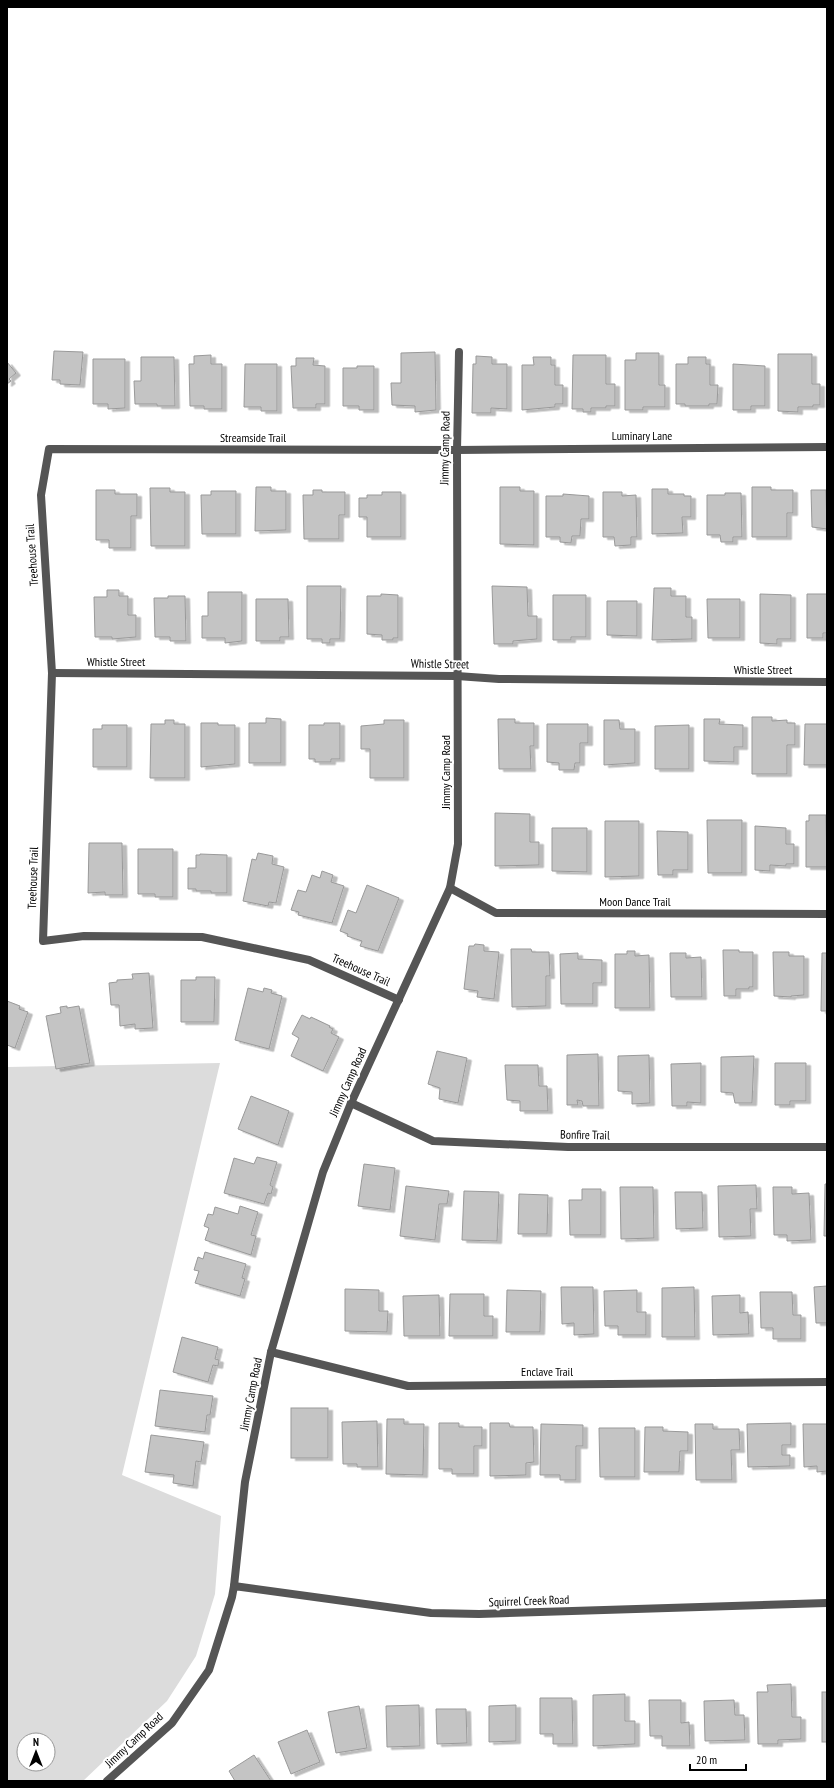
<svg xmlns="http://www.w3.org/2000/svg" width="834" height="1788" font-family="'PT Sans Narrow',sans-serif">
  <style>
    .green { fill: #dcdcdc; fill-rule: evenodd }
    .building { fill: #c4c4c4; stroke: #999; filter: url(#shadow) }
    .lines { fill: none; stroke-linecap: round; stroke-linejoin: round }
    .minor { stroke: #555; stroke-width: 8 }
    .tertiary { stroke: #555; stroke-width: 8 }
    .labels { text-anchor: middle; stroke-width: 4; stroke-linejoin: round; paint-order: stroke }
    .street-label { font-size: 12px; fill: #000; stroke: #fff }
  </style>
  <defs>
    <filter id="shadow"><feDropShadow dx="4.5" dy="2.5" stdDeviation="0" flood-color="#0004"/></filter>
  </defs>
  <rect width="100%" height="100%" fill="#fff"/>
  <path class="green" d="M220,1063l-98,412 99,41 -6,78 -19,62 -29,45 -84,80h-76v-714zM24,1740h24v24h-24z"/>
  <g class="building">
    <polygon points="54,351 83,352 80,385 60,384 60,380 52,380"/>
    <polygon points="435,352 436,410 415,412 415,406 392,405 391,383 401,383 401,353"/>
    <polygon points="636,353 659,353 659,385 665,385 665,407 643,407 643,410 625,410 625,360 636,360"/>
    <polygon points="778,354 812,354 812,384 820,384 820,405 813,405 813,407 798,407 798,412 778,411"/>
    <polygon points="211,355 211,364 222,364 222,409 204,409 204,406 190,406 189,364 194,364 194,356"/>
    <polygon points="573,355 606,355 606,384 615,384 615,406 606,406 606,408 591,408 591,412 583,412 583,409 572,409"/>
    <polygon points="476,356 492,357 492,364 507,364 507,409 491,408 491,413 472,413 473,364 476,364"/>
    <polygon points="141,357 174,357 175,406 157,406 157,404 135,404 134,381 141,381"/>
    <polygon points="533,357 551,357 551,365 555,365 555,385 563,385 563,404 555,404 555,407 522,410 522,365 534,365"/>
    <polygon points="688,357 706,357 706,364 710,364 710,385 718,385 717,404 709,404 709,406 685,406 685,404 676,404 676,364 688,364"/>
    <polygon points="296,358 314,358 313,365 325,366 325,404 316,404 316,408 293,408 291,366 296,366"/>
    <polygon points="93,359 125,359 125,408 108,409 108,404 93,404"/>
    <polygon points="7,362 16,373 9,379 11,381 7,384"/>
    <polygon points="245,364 277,364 277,411 261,411 261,407 244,407"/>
    <polygon points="733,364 765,366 765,406 751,406 751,410 733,410"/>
    <polygon points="357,366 374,366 374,410 359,410 359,406 343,406 343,368 357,368"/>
    <polygon points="256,487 271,487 271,491 286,491 286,530 255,531"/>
    <polygon points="500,487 520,487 520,491 534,491 534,545 500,544"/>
    <polygon points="752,487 771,487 771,490 793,490 793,513 787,513 787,537 752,537"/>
    <polygon points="150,488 170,488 170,492 185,492 185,546 151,546"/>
    <polygon points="652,489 668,489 668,494 684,494 684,496 691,496 691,517 682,517 683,533 652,534"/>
    <polygon points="96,490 115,490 115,494 137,494 137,516 131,516 131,548 109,548 109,540 96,540"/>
    <polygon points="313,490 322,490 322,492 345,492 345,515 339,515 339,539 304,539 303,495 313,495"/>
    <polygon points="811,490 826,490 827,529 812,527"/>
    <polygon points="211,491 236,491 236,534 202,534 201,495 211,495"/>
    <polygon points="382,492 401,492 401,537 367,537 367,517 359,517 359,498 367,498 367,495 382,495"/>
    <polygon points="603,492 622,492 622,496 636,495 637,537 631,537 631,545 615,546 614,537 603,537"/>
    <polygon points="725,493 741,493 742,537 733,537 733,542 721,542 720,535 707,535 707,495 725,495"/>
    <polygon points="563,494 589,496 589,519 581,519 580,536 572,536 571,543 560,542 560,537 546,537 546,496 563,496"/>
    <polygon points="307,586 341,586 340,639 330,639 330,643 322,643 322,639 307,639"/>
    <polygon points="492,586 527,587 528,616 537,616 537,639 513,641 513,644 494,644"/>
    <polygon points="654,588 671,588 671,596 686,596 686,617 692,617 692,639 652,640"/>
    <polygon points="107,590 119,590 119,596 128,596 128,615 136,615 136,637 112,639 112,637 95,637 94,597 107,597"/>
    <polygon points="208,592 242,592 242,641 225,643 225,638 202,638 202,616 208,616"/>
    <polygon points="381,594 398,595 398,638 393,638 393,640 382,640 382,635 367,634 367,596 381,596"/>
    <polygon points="760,594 791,595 791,639 777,639 777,644 760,643"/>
    <polygon points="807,594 827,594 827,633 823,633 823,638 807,638"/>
    <polygon points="553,595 586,595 586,637 571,637 571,640 553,640"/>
    <polygon points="168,596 185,596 186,641 170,641 170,637 155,637 154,598 168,598"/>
    <polygon points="256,599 288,599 289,637 280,637 280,641 256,641"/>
    <polygon points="707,599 740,599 740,638 708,638"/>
    <polygon points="607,601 637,601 637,636 607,635"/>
    <polygon points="752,717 772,717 772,721 787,720 787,723 795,723 795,745 787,745 787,774 752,774"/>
    <polygon points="266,718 281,719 281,763 249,763 249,723 266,723"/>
    <polygon points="498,719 515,719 515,723 534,723 534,746 530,746 531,769 499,769"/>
    <polygon points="704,719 720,719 719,724 743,725 743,747 734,747 734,762 704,761"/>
    <polygon points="165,720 174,720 174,724 185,724 185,778 150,778 151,724 165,724"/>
    <polygon points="384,720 404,720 404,778 370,778 370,749 361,749 361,726 384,724"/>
    <polygon points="604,720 619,720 620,729 635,729 635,763 604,765"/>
    <polygon points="201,723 218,723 218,725 235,725 235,764 201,767"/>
    <polygon points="324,723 340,723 340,759 331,759 331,762 315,762 315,759 309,759 309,725 324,725"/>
    <polygon points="547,724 588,724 588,743 580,743 580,763 575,763 574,770 559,770 559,763 547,762"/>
    <polygon points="805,724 827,724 827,765 804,765"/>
    <polygon points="102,725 127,725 127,767 93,767 93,729 102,729"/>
    <polygon points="689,725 689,769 655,769 655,726"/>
    <polygon points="495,813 530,814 530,842 539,842 539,865 495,866"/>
    <polygon points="809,815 826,815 827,867 806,867 806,821 809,821"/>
    <polygon points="707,820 742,820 742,873 708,873"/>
    <polygon points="605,821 639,821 639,876 605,877"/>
    <polygon points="755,826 786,828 786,844 794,844 794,864 786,864 786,866 770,865 770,871 755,870"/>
    <polygon points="552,828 587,828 587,872 552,871"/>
    <polygon points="657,831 688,832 688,870 673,870 673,875 658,875"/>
    <polygon points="89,843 122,843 123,895 105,895 105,892 88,893"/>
    <polygon points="138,849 173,849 173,897 155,897 155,894 138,894"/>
    <polygon points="258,853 273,856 272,864 284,867 276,903 269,902 268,906 243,901 252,859 256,860"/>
    <polygon points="200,854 227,855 227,893 211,893 211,891 196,891 196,889 188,889 188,868 196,868 196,855 200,855"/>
    <polygon points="322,871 333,875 331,882 344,886 332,923 298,915 299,912 291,910 298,890 306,892 312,875 320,878"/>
    <polygon points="367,885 399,898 378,951 360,946 362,941 347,936 348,934 340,931 348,910 356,913"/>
    <polygon points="475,944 484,945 484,951 499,952 494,999 477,997 478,991 464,989 469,946 474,946"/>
    <polygon points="511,949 531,949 532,952 549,952 550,976 546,976 546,1006 512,1007"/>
    <polygon points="723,950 739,950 739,952 753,952 753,987 749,987 749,989 736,989 736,996 724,996"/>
    <polygon points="627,951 635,951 635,956 649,955 650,1008 615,1008 615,954 627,954"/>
    <polygon points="773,952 789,952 789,956 804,956 804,995 791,996 791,997 774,996"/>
    <polygon points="578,953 578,959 602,960 602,983 593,983 593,1004 561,1004 560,954"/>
    <polygon points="670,953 686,953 686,958 701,957 702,997 671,997"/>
    <polygon points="822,953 827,953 827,1011 821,1011"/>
    <polygon points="149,973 153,1028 135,1029 135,1024 120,1026 119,1005 111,1005 109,983 117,982 117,980 133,979 132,974"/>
    <polygon points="196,977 215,977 214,1022 181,1022 181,980 196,980"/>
    <polygon points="248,988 263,992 264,988 272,990 271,993 282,996 269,1049 235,1040"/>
    <polygon points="7,1001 20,1006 19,1009 28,1012 15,1048 7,1045"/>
    <polygon points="67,1006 67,1008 79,1006 90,1063 56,1069 46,1016 61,1013 60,1007"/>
    <polygon points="302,1015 310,1019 311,1017 330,1026 329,1027 333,1029 331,1033 339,1037 323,1071 291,1056 299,1038 292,1034"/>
    <polygon points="437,1051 467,1058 458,1103 439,1099 440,1088 428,1084"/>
    <polygon points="598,1054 599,1106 583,1106 582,1101 577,1100 578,1105 567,1105 567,1055"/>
    <polygon points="649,1055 650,1103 632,1104 632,1092 618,1091 618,1056"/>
    <polygon points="754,1056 752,1103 735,1103 733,1093 721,1092 721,1057"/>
    <polygon points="701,1063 701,1103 687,1102 687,1106 672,1106 671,1064"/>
    <polygon points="775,1063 806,1063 806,1101 790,1101 790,1105 775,1105"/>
    <polygon points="505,1065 538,1065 539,1086 547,1086 548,1111 520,1111 520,1101 507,1100"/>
    <polygon points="251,1096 289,1111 278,1145 238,1129"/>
    <polygon points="257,1157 277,1162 270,1185 273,1187 271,1194 268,1193 264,1204 224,1193 234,1158 254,1164"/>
    <polygon points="364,1164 395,1168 390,1210 358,1206"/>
    <polygon points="825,1184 827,1184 827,1236 824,1236"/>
    <polygon points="756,1185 757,1209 750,1209 751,1236 719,1237 718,1186"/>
    <polygon points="406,1186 449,1191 447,1204 439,1204 435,1240 400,1236"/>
    <polygon points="620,1187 653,1187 654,1238 621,1239"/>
    <polygon points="773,1187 792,1187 792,1194 809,1193 811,1240 787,1241 787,1235 774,1235"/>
    <polygon points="582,1189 601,1189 601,1235 570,1235 569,1200 582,1200"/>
    <polygon points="464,1191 499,1192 497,1241 462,1240"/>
    <polygon points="675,1192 702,1192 703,1228 676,1229"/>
    <polygon points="519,1194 548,1195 547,1234 518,1234"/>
    <polygon points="240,1206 258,1212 251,1235 256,1236 251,1255 205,1240 209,1228 204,1226 208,1214 213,1215 215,1207 238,1214"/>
    <polygon points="205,1252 246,1264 242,1278 245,1279 240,1296 195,1283 199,1271 194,1270 198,1257 203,1259"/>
    <polygon points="827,1286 827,1323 816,1323 814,1287"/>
    <polygon points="561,1287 593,1287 594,1334 574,1335 574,1323 562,1324"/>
    <polygon points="694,1287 695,1337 662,1337 662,1288"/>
    <polygon points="345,1289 379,1290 379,1311 388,1311 387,1332 345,1331"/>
    <polygon points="507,1290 541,1291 540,1332 506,1332"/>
    <polygon points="637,1290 637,1312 646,1312 646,1335 618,1335 618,1326 605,1326 604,1291"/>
    <polygon points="760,1292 792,1292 793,1315 801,1315 801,1339 773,1339 773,1328 761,1328"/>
    <polygon points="450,1294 484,1294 484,1316 493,1316 493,1336 449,1336"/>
    <polygon points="439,1295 440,1336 404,1336 403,1296"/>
    <polygon points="740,1295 740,1313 748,1312 749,1334 713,1335 712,1296"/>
    <polygon points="182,1337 218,1347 215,1359 219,1360 218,1366 213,1365 208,1382 173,1372"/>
    <polygon points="160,1390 213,1396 210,1415 207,1415 205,1432 155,1426"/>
    <rect x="291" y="1408" width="37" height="50"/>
    <polygon points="387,1419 404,1419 404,1424 424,1424 423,1475 386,1474"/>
    <polygon points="377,1421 378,1467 357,1467 357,1464 343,1464 342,1422"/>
    <polygon points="439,1423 459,1423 459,1427 482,1427 482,1446 474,1446 474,1474 452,1474 452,1469 439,1469"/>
    <polygon points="490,1423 509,1423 510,1427 533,1427 534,1462 526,1463 526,1475 490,1476"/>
    <polygon points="791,1423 791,1445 782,1445 782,1455 790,1455 790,1466 748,1467 747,1424"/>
    <polygon points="541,1424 583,1425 583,1446 576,1446 576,1480 560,1480 560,1475 540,1475"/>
    <polygon points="695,1424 713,1424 713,1429 739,1429 740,1450 731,1450 732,1480 696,1480"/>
    <polygon points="803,1424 827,1424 827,1471 817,1472 817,1466 804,1467"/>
    <polygon points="645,1427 663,1427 663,1431 688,1432 688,1451 680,1451 679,1472 644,1472"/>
    <polygon points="599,1428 635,1428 635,1477 600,1477"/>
    <polygon points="151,1435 204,1442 201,1462 196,1461 193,1486 173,1483 174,1475 145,1472"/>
    <polygon points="791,1684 792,1717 801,1717 801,1739 778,1740 778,1744 758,1744 757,1692 768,1692 767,1685"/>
    <rect x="822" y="1692" width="5" height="50"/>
    <polygon points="625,1694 625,1721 635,1721 635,1744 593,1746 593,1695"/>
    <polygon points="540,1698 572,1698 573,1744 553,1744 553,1734 540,1734"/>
    <polygon points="649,1700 681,1700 681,1723 689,1722 690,1746 662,1746 662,1736 650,1736"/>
    <polygon points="734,1700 735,1715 744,1715 745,1740 705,1741 704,1701"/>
    <polygon points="419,1705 420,1746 387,1747 386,1706"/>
    <polygon points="516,1705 516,1741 489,1742 489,1706"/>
    <polygon points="359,1706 367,1748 336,1753 328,1712"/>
    <polygon points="436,1709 466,1709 467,1743 437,1744"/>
    <polygon points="307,1730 320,1762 291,1774 278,1742"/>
    <polygon points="254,1755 271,1781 235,1781 229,1771"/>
  </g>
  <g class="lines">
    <g class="minor">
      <polyline points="52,673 457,676 499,679 827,682"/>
      <polyline points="450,888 496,913 827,914"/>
      <polyline points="399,1000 309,960 202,937 84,936 43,941 52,673 41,495 49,449 457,450 827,447"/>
      <polyline points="351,1103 433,1141 568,1147 827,1147"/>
      <polyline points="271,1352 408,1386 827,1382"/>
      <polyline points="234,1586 245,1482 271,1352 323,1172 351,1103 450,888 458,844 457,450 459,352"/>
    </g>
    <polyline class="tertiary" points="107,1781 172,1723 209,1670 232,1597 234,1586 431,1613 479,1614 827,1603"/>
  </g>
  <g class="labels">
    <g class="street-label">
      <text x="642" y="440">Luminary Lane</text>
      <text x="253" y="442">Streamside Trail</text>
      <text transform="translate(445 448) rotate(-89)" y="4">Jimmy Camp Road</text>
      <text transform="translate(32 555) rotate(-94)" y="4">Treehouse Trail</text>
      <text x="116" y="666">Whistle Street</text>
      <text transform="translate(440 664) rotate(1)" y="4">Whistle Street</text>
      <text x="763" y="674">Whistle Street</text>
      <text transform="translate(446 772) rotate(-90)" y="4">Jimmy Camp Road</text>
      <text transform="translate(33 878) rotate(-88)" y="4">Treehouse Trail</text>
      <text x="635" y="906">Moon Dance Trail</text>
      <text transform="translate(361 970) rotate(24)" y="4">Treehouse Trail</text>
      <text transform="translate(348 1082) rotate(-66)" y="4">Jimmy Camp Road</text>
      <text transform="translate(585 1135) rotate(1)" y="4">Bonfire Trail</text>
      <text x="547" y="1376">Enclave Trail</text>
      <text transform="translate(251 1394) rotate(-79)" y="4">Jimmy Camp Road</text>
      <text transform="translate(529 1601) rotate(-2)" y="4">Squirrel Creek Road</text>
      <text transform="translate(134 1740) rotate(-43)" y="4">Jimmy Camp Road</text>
    </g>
  </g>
  <rect width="834" height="1788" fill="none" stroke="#000000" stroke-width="16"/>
  <g transform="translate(36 1752)"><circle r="19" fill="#ffffff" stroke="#999999"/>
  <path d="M0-3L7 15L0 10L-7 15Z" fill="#000000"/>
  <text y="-6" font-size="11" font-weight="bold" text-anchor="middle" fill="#000000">N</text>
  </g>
  <path d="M690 1764v6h56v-6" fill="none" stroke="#000000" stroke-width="2"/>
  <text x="696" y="1764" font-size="12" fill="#000000" stroke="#ffffff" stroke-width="3" paint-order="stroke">20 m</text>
</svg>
